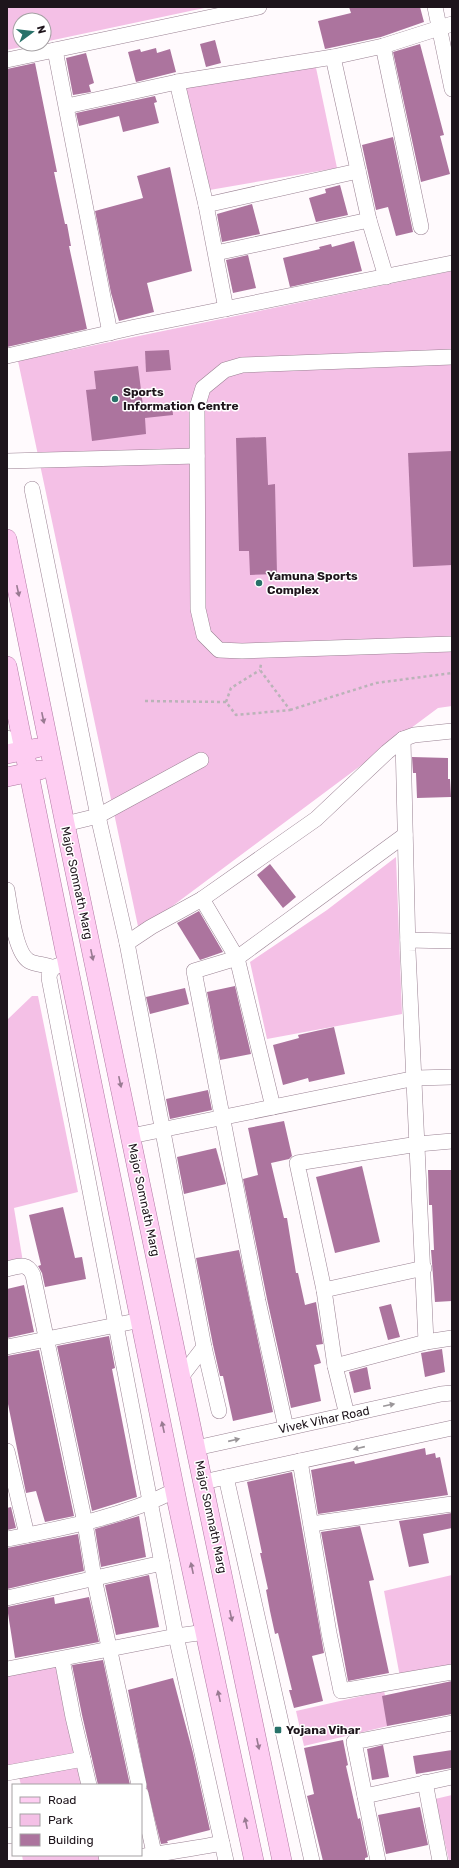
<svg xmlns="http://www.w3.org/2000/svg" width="459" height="1868" font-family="Rubik,sans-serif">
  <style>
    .green { fill: #f4c0e6 }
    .building { fill: #ac749e }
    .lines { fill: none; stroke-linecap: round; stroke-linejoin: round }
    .minor-casing { stroke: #9a8293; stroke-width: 16 }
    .major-casing { stroke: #b077a2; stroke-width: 20 }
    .path { stroke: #bab3b8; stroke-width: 2.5; stroke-dasharray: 3 3; stroke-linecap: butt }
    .minor { stroke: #fff; stroke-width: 15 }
    .major { stroke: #fecdf2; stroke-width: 19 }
    .oneway { fill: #997a92 }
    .oneway2 { fill: #9a9699 }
    .poi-dot { fill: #287169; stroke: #fff; stroke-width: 1.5 }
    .labels { text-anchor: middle; stroke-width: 3; stroke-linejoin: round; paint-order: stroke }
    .poi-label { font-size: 12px; font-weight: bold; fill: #1e151c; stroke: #fff; text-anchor: start }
    .street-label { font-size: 12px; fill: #1e151c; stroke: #fff }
  </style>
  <rect width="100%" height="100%" fill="#fffafd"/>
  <g class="green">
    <polygon points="7,7 209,7 44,42 44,20 20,20 20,44 36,44 7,50"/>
    <polygon points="315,63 337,168 198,192 174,90"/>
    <polygon points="452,271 452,706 438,708 139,931 18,361"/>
    <polygon points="396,857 402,1014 267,1039 250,962 327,910"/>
    <polygon points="32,996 38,996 78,1192 14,1208 24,1268 7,1271 7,1020"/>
    <polygon points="452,1575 452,1667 400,1677 384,1591"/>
    <polygon points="59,1666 86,1785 21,1785 18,1773 7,1774 7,1674"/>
    <polygon points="384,1691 392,1725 304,1746 296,1711"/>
    <polygon points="452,1795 452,1861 449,1861 435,1799"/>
    <polygon points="22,1855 101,1855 102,1861 23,1861"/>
  </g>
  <g class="building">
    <polygon points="349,7 420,7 424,22 381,37 325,49 318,21 351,13"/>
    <polygon points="215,40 221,63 206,67 200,44"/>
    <polygon points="420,44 444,135 440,136 450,174 421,182 393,52"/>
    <polygon points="156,48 157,53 170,49 176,72 136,82 128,52 140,49 141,52"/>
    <polygon points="86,53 94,83 89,85 91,92 73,95 66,58"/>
    <polygon points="35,63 57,172 54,172 65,224 67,224 71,246 69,246 87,329 7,347 7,69"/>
    <polygon points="155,96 157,102 154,103 159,123 123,132 119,116 79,126 76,113"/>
    <polygon points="393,137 413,232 396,236 388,207 376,210 362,145"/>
    <polygon points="170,167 192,271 147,283 154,312 119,321 111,293 95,211 143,198 137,176"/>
    <polygon points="340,185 348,215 316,222 309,198 326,193 325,189"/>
    <polygon points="252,204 260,234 222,242 217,214"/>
    <polygon points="354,241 362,271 290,287 283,258 320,249 319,247 331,244 332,247"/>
    <polygon points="248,255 256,288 233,293 226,260"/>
    <polygon points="169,350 171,370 146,372 145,351"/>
    <polygon points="138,366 143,406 172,403 173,415 145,418 146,434 92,441 86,390 96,389 94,371"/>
    <polygon points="266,437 268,485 275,484 277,574 250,575 249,551 239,551 236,438"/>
    <polygon points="452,451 452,565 413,567 408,453"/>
    <polygon points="412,757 448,758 448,779 450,779 451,797 417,798 416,773 413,773"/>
    <polygon points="270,864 296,897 283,908 257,875"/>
    <polygon points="199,911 223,952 200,960 177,923"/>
    <polygon points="235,986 251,1054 220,1060 207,992"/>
    <polygon points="185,988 189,1004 150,1014 146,997"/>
    <polygon points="334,1027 345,1074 309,1082 308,1078 283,1085 273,1045 299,1038 298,1035"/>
    <polygon points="208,1090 212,1110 170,1119 166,1099"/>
    <polygon points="284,1121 292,1156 289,1159 271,1163 284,1218 287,1218 296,1273 298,1273 305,1305 316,1302 323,1344 316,1345 321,1363 314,1365 321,1401 291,1408 267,1299 243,1179 258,1175 248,1128"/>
    <polygon points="216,1148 226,1184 184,1194 177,1157"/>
    <polygon points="362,1166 380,1242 335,1253 316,1177"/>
    <polygon points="428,1170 452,1170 452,1301 435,1302 431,1250 434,1250 432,1205 429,1205"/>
    <polygon points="63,1207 75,1258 82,1257 86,1279 45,1287 42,1273 38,1266 41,1265 29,1215"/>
    <polygon points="239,1250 273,1412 233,1421 223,1376 220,1376 213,1345 196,1258"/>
    <polygon points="24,1285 34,1332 7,1338 7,1289"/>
    <polygon points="391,1304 400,1337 388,1340 379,1307"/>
    <polygon points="109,1336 115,1368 112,1369 137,1497 92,1511 57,1346"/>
    <polygon points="442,1349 445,1372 425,1377 421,1353"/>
    <polygon points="39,1350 74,1516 45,1522 36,1491 26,1493 7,1399 7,1356"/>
    <polygon points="367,1367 371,1389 354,1393 349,1372"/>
    <polygon points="425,1448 426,1455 435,1453 436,1458 440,1457 448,1495 318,1514 311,1470 354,1461 355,1464"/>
    <polygon points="292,1472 324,1653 312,1656 323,1701 294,1708 289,1690 292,1690 278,1633 275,1634 270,1611 266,1590 268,1589 260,1553 262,1553 247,1482"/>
    <polygon points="11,1507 16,1528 7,1530 7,1508"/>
    <polygon points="452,1513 452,1528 423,1534 429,1563 409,1567 399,1521"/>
    <polygon points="139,1516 146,1557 101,1567 95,1529"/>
    <polygon points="360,1526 374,1580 369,1581 389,1673 348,1681 321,1532"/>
    <polygon points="78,1534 84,1571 7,1589 7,1548"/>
    <polygon points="149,1575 159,1627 116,1635 105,1585"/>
    <polygon points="54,1597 55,1604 89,1597 99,1642 15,1658 7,1607"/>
    <polygon points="103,1660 130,1785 98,1785 82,1715 72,1665"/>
    <polygon points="173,1678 193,1753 210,1830 167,1841 168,1843 161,1844 147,1788 128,1690"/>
    <polygon points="452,1681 452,1714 387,1726 382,1696"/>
    <polygon points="343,1740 348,1765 346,1766 358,1819 360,1818 368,1857 365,1858 365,1861 323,1861 307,1796 314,1794 304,1748"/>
    <polygon points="383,1745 389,1777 372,1780 367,1749"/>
    <polygon points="452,1750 452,1768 416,1774 413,1756"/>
    <polygon points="420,1807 428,1845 386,1854 378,1815"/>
  </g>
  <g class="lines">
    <g class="minor-casing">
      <g id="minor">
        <polyline points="435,7 452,89"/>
        <polyline points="383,46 421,227"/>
        <polyline points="55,50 110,333"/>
        <polyline points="333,57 369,220 386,277"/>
        <polyline points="7,60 259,7"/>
        <polyline points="177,82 206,205 226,309"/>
        <polyline points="67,106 177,82 333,57 383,46 452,24"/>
        <polyline points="206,205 358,171"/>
        <polyline points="216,253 369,220"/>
        <polyline points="7,356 135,327 452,263"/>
        <polyline points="452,357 242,365 225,370 203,388 197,408 198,609 204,635 219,650 242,651 452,644"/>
        <polyline points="7,461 197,456"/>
        <polyline points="32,489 98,816 127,943 204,1347 181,1377"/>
        <polyline points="7,738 24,751"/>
        <polyline points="403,739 408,951 426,1342"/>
        <polyline points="65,824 98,816 201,760"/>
        <path d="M7,890c3,17 8,63 22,71 7,4 17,3 24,7"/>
        <polyline points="202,899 237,958 273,1107"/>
        <polyline points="408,940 452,941"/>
        <polyline points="127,943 151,927 202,899 316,819 387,752 403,739 414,735 452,731"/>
        <path d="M67,963c-9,2 -18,4 -18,15l127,658 50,225"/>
        <polyline points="131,1136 416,1078 452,1077"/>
        <path d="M7,1269c12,-3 20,-7 26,6l52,248 9,55 45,207"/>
        <polyline points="324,1290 424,1268"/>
        <polyline points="7,1347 141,1320"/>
        <polyline points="204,1347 219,1411"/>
        <polyline points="335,1366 426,1342 452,1338"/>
        <polyline points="347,1415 335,1366 324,1290 297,1163 418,1144 452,1141"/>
        <polyline points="286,1428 258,1301 194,971 237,958 405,835"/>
        <polyline points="196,1448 441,1394 452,1393"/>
        <polyline points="7,1451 27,1535"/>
        <polyline points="300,1461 329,1633 341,1691 452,1672"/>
        <polyline points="226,1477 312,1861"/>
        <polyline points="203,1482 452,1428"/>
        <polyline points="311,1524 452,1504"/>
        <path d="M7,1539c57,-11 116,-22 169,-49"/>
        <polyline points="7,1598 162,1563"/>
        <polyline points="62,1659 73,1717 89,1785"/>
        <polyline points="7,1669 176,1636 206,1632"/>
        <polyline points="7,1773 83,1759"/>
        <polyline points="425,1782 440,1861"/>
        <polyline points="141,1794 154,1853"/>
        <polyline points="365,1796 452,1777"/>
        <polyline points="7,1836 13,1835"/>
        <polyline points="106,1855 107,1861"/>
        <path d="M118,1861c34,-7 70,-11 104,-18"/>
        <polyline points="378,1861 354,1742 452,1723"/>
      </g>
    </g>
    <g class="major-casing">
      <g id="major">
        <polyline points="7,539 65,824 282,1861"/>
        <polyline points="7,666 178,1506 254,1861"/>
        <polyline points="7,754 37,748"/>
        <polyline points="7,777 40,770"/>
      </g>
    </g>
    <g class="path">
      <polyline points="145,701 226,702 236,715 290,710 260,670 261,664"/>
      <polyline points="226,702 231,688 260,670"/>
      <polyline points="290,710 376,683 452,673"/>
    </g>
    <use href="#minor" class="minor"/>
    <use href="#major" class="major"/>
  </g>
  <defs><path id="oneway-solid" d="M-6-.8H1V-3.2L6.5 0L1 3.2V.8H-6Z"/></defs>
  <g class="oneway">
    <use href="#oneway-solid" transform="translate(18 591) rotate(78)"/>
    <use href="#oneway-solid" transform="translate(43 718) rotate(78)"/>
    <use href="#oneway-solid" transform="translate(92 955) rotate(78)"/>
    <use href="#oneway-solid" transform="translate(120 1082) rotate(78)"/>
    <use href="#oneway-solid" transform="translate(163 1427) rotate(-102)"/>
    <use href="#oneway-solid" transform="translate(192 1568) rotate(-102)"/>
    <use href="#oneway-solid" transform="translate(231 1616) rotate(78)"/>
    <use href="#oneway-solid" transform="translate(219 1696) rotate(-102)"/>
    <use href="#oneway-solid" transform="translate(258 1744) rotate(78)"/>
    <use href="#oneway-solid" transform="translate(246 1823) rotate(-102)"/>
  </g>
  <g class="oneway2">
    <use href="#oneway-solid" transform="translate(389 1405) rotate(-12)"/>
    <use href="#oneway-solid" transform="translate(234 1440) rotate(-13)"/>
    <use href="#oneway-solid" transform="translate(359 1448) rotate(167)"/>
  </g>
  <g class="poi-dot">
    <circle cx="115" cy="399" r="4"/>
    <circle cx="259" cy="583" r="4"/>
    <rect x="274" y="1726" width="8" height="8" rx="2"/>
  </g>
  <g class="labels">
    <g class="poi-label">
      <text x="123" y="396">Sports<tspan x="123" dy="14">Information Centre</tspan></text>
      <text x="267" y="580">Yamuna Sports<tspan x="267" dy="14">Complex</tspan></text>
      <text x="286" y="1734">Yojana Vihar</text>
    </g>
    <g class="street-label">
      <text transform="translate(77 883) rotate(78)" y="4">Major Somnath Marg</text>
      <text transform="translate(144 1200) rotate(78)" y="4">Major Somnath Marg</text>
      <text transform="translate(324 1420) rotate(-12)" y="4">Vivek Vihar Road</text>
      <text transform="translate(211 1517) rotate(78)" y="4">Major Somnath Marg</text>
    </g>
  </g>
  <rect width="459" height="1868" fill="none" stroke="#1e151c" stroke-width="16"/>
  <rect x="12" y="1784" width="130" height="72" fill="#ffffff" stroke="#a5a1a4"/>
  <rect x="20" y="1797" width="20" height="6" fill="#fecdf2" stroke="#a5a1a4"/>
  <text x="48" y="1804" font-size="12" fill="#1e151c">Road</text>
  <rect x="20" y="1814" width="20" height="12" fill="#f4c0e6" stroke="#a5a1a4"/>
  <text x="48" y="1824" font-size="12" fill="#1e151c">Park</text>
  <rect x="20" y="1834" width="20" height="12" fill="#ac749e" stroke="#a5a1a4"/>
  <text x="48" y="1844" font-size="12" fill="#1e151c">Building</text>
  <g transform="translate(32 32) rotate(75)"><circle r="19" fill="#ffffff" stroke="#a5a1a4"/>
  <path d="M0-3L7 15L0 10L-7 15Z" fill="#287169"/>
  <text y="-6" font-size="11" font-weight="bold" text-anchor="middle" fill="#1e151c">N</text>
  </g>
</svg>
